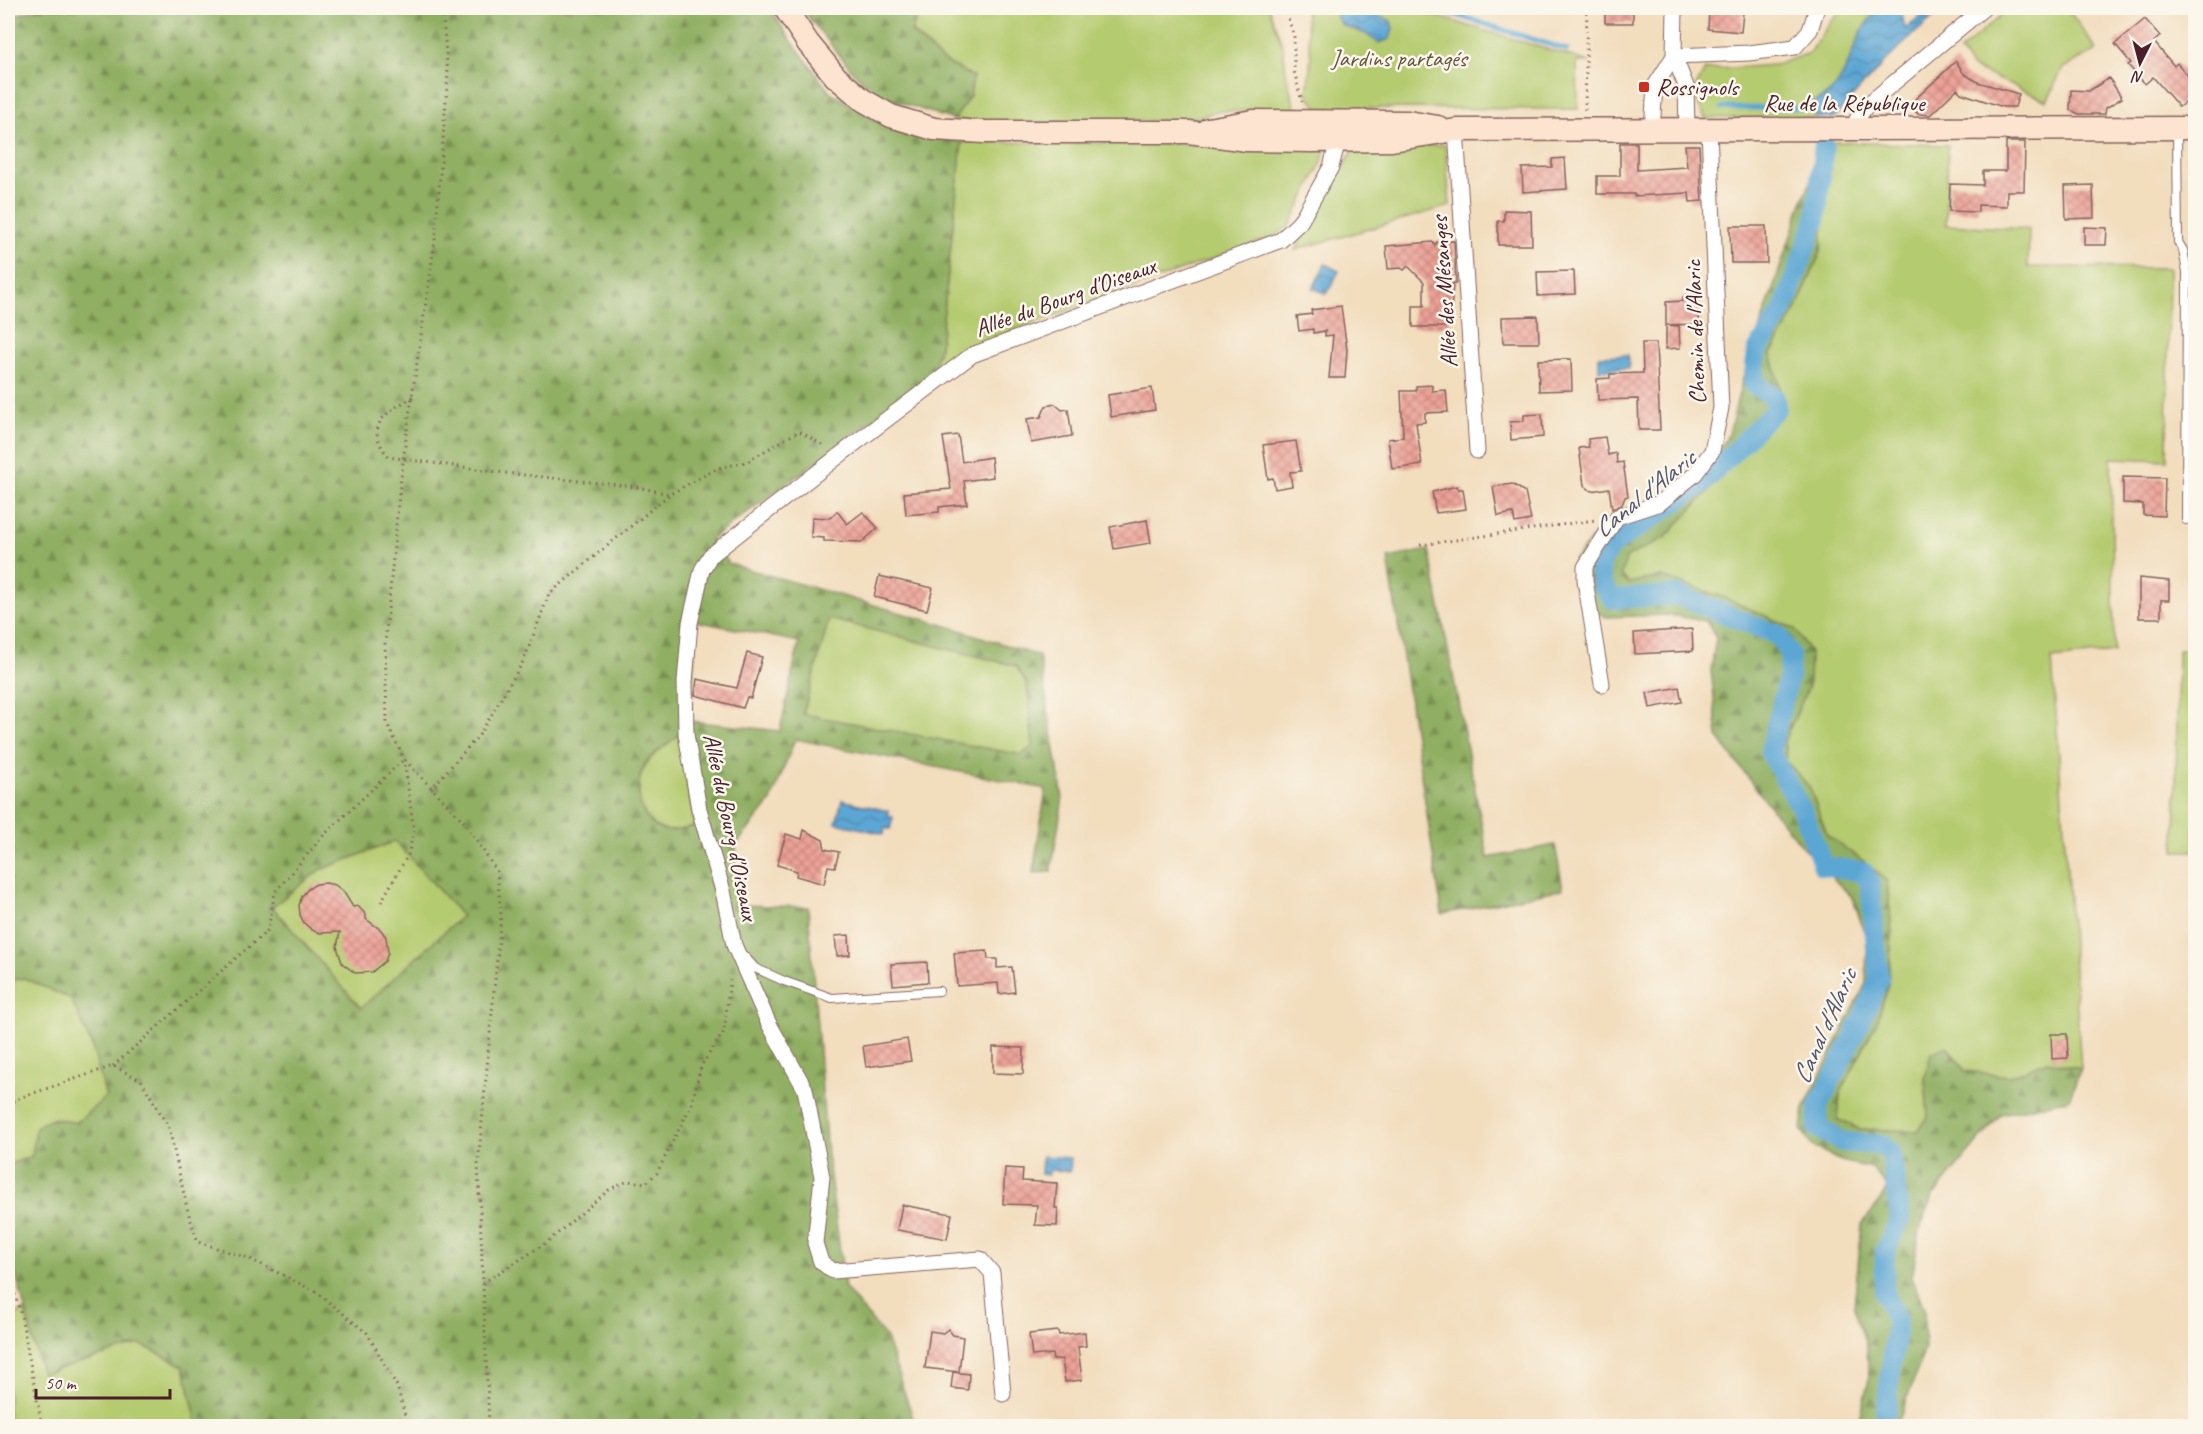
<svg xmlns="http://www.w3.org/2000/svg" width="2203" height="1434" font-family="Caveat,sans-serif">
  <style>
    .green { fill: #b5cb6f; stroke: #80754d; stroke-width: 1.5 }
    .forest { fill: url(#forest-firs); stroke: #6d6746; stroke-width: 1.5; fill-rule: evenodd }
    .water { fill: url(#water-waves); stroke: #536280; stroke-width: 1.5 }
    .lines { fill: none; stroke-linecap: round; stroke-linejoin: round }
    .stream { stroke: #5ca6d4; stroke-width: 5 }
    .canal { stroke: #5ca6d4; stroke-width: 20 }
    .building { fill: url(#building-cross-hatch) }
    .lane-casing { stroke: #85625e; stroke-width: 10 }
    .street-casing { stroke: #85625e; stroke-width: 17 }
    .secondary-casing { stroke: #85625e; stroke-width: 25 }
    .path { stroke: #85625e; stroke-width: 3; stroke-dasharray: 1.5 4.5; stroke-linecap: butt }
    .lane { stroke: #fff; stroke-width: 8 }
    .street { stroke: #fff; stroke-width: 15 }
    .secondary { stroke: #fde4d0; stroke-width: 22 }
    .path-bridge { stroke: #85625e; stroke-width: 3; stroke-dasharray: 1.5 4.5; stroke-linecap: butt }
    .poi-dot { fill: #c8321e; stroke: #fbf7ec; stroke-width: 2 }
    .labels { text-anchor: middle; stroke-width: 5; stroke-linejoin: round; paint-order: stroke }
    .park-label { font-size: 24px; fill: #6a533f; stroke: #fbf7ec }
    .poi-label { font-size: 24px; fill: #4a1f2b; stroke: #fbf7ec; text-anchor: start }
    .street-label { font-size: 24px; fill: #4a1f2b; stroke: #fbf7ec }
    .water-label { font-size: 26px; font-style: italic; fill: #51556f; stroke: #fbf7ec }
  </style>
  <defs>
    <pattern id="forest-firs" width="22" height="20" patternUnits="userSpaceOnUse" patternTransform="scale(1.5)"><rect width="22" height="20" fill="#90af62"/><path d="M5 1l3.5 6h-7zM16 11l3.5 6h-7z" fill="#788e51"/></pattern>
    <pattern id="water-waves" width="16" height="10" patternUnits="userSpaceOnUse" patternTransform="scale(1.5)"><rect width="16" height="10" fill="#5ca6d4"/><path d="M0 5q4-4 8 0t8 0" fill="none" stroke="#4e87ac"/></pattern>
    <pattern id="building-cross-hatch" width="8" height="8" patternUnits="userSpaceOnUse" patternTransform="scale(1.5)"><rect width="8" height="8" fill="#eda297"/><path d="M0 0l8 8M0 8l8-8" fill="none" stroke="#c2837b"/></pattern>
  </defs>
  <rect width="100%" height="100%" fill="#fbf7ec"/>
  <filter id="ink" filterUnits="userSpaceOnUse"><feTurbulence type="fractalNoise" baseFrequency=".0167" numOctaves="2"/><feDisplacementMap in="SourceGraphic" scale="12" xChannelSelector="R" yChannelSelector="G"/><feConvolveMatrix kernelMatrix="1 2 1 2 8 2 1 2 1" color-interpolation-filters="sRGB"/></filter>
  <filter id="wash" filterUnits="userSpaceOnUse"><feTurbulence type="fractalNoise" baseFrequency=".008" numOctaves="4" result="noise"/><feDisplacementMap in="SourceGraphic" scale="24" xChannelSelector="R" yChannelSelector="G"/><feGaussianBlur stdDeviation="1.35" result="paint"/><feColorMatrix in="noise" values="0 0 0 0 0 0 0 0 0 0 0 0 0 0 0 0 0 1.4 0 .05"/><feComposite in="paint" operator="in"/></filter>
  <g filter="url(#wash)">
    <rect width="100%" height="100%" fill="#f2ddbd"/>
    <g class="green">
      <polygon points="921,8 1269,8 1283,47 1287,79 1296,110 1221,111 1185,120 1023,123 954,120 970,96 973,77 942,60 911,31"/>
      <polygon points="1305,8 1409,8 1590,62 1577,62 1578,109 1318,108 1307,94 1311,58"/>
      <path d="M1845,8h40c-40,18 -25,77 -71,94l2,16h-111l-12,-26 12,-22 69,-5 36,-12 20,-31z"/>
      <polygon points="2009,8 2067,8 2097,50 2063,68 2047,101 1971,67 1960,51"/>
      <polygon points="962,142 1325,145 1322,162 1290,225 1273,237 1023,327 960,353 930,378 940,346"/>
      <polygon points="1830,142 1948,145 1946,225 2029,229 2028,267 2169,268 2167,460 2111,458 2114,652 2052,659 2081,1068 2047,1061 2010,1076 1965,1071 1947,1046 1925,1078 1928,1116 1918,1131 1859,1129 1838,1119 1840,1094 1878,1019 1888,984 1892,933 1887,881 1869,865 1827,835 1810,788 1786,761 1784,741 1809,686 1795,629 1662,577 1628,583 1620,574 1627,557 1666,537 1777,417 1784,401 1771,354 1796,310 1821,251"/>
      <polygon points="1445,145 1450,206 1295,250 1353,150"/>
      <polygon points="829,619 1016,666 1027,684 1033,746 1022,755 803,714"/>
      <polygon points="2195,649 2195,851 2175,851 2178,650"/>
      <path d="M679,734l16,92c-9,2 -22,7 -32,4 -25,-9 -30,-43 -18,-64 5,-10 25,-24 34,-32z"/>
      <polygon points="396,841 462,916 361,1009 272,907 320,870"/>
      <polygon points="24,978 71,999 92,1046 106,1097 76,1123 54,1118 36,1128 32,1156 8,1165 8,981"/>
      <polygon points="25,1311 42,1374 140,1344 184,1366 195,1414 196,1426 8,1426 8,1316"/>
    </g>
    <g class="forest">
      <path d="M40,8h730l18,28 41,55 41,26 49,20 43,5 -22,204 -10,32 -220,162 20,24 224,64 85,28 24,142 -12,74 -18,1 13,-84 -251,-50 -24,62 -35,44 3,60 69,2 19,247 18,134 41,50 27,80 6,8h-723l-1,-12 -11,-48 -44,-22 -98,30 -34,-129v-80l24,-9 4,-29c14,-10 23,-8 40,-4l30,-26 -14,-51 -21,-47 -47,-21 -16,3v-964zM829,619l187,47 11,18 6,62 -12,9 -218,-41zM696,621l103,21 -19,89 -90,-10zM679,735l16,91c-8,2 -22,7 -32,4 -25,-9 -29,-43 -19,-64 5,-10 26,-24 35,-31zM395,841l67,75 -101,92 -89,-101 48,-37z"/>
      <polygon points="801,8 921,8 911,32 942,60 973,77 970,96 954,120 884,97 855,74"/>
      <polygon points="1817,167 1822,171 1829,170 1821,251 1796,310 1771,354 1784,401 1777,417 1666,537 1627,557 1621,574 1628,583 1662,577 1723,597 1795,629 1810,652 1809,686 1784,741 1786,761 1810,788 1827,835 1869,865 1887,881 1892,933 1888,984 1878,1019 1840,1094 1838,1119 1859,1129 1918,1131 1928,1116 1925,1078 1931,1053 1947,1046 1965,1071 2010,1076 2047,1061 2081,1068 2069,1099 2001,1114 1932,1197 1920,1229 1912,1277 1924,1309 1925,1349 1897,1426 1857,1426 1869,1379 1867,1348 1854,1307 1862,1224 1877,1205 1887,1187 1872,1168 1841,1161 1812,1146 1801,1129 1804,1108 1866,983 1867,940 1853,898 1813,859 1774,812 1718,738 1711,670 1716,637 1706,621 1669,615 1606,617 1585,606 1573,585 1574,560 1599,530 1685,494 1709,466 1729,434 1742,381 1801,205"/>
      <polygon points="1429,550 1488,858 1555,845 1563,889 1442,914 1388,558"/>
    </g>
    <g class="water">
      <path d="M1885,8h18l-1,5 3,16 27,-21h12c-40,33 -76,70 -110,110h-18l-3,-16c46,-16 32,-76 72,-94z"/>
      <path d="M1343,9c16,4 33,4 48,12l2,8 -3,10 -11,4 -15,-10 -22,-8 -5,-7v-8z"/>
      <polygon points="1325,264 1339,271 1327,294 1313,288"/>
      <polygon points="1628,355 1629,368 1599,370 1599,356"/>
      <polygon points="842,800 889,811 888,816 893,817 890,829 885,828 884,834 836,823"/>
      <polygon points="1042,1156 1071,1158 1070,1171 1049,1170 1049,1175 1041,1174"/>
    </g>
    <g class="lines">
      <g class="stream">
        <polyline points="1434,8 1567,50"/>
        <polyline points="1722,108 1819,108"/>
      </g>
      <polyline class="canal" points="1824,145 1816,219 1784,308 1757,351 1753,384 1775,398 1776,409 1703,483 1610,547 1599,568 1602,585 1613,599 1678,595 1778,635 1790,655 1789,676 1770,752 1803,812 1823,866 1864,872 1870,883 1879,980 1856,1032 1818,1106 1817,1128 1843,1142 1883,1145 1891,1153 1900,1219 1885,1252 1884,1291 1897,1321 1884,1426"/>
    </g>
    <g id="blocks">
      <g class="building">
        <rect x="1605" y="8" width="28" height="15"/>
        <polygon points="1709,10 1743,12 1741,32 1708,29"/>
        <polygon points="2145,19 2160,36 2154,42 2174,66 2177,63 2196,85 2196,94 2179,107 2153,77 2145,84 2128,65 2131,63 2115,44"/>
        <polygon points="1956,61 1964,74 1978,82 2019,94 2015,107 2003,107 1961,93 1957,89 1930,115 1918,114 1909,105"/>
        <polygon points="2109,78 2122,98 2106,108 2105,114 2079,114 2070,110 2071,90 2089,91"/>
        <polygon points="2006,142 2025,142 2024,191 2007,191 2007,206 1978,205 1978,212 1949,211 1950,184 1983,185 1983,171 2006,171"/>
        <polygon points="1620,143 1637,143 1637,170 1687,167 1685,145 1699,145 1702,201 1690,202 1689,193 1634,196 1634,194 1597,194 1597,176 1620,176"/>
        <polygon points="1565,158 1567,189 1523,192 1522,168 1552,167 1552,159"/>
        <polygon points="2093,185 2094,218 2066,219 2065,186"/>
        <polygon points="1504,210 1531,211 1532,245 1498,245 1498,221 1504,221"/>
        <polygon points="1730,226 1766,226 1767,263 1731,263"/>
        <polygon points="2084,227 2107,228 2106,245 2084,245"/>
        <polygon points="1454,241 1456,283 1453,283 1450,327 1413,327 1413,306 1424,306 1424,282 1408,266 1404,270 1401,268 1388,269 1386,246 1433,242 1435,245 1437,242"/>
        <polygon points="1574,271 1575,294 1538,296 1537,272"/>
        <polygon points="1683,297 1698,297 1699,324 1667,325 1679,326 1680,348 1666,349 1666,302 1683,301"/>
        <polygon points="1341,306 1347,350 1345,378 1329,378 1333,335 1325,336 1325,331 1313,333 1313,329 1299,331 1297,316 1312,314 1311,310"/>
        <polygon points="1538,316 1539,343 1503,343 1502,317"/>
        <polygon points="1642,343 1656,343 1660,430 1639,430 1638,399 1598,400 1597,379 1610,378 1610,374 1643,373"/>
        <polygon points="1571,359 1572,390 1539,391 1538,360"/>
        <polygon points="1432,385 1432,391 1446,390 1448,412 1425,413 1425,422 1416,423 1422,465 1392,469 1388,439 1403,437 1401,391 1416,391 1416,386"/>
        <polygon points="1152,388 1155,410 1111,417 1108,395"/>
        <polygon points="1055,404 1062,410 1068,409 1072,436 1031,443 1027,419 1041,417 1046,406"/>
        <polygon points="1542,414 1543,437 1511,440 1510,422 1524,421 1524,415"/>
        <polygon points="958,435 962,462 991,457 993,477 964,481 967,504 939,507 939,512 906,515 904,493 951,489 943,437"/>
        <polygon points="1605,437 1608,455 1616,453 1617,463 1623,462 1628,496 1625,497 1622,505 1612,509 1609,488 1591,491 1584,485 1579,448 1589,447 1588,439"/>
        <polygon points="1296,441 1301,471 1290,472 1292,486 1275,489 1273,478 1268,479 1263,445"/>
        <polygon points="2123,477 2165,478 2164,516 2143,515 2143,504 2123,503"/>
        <polygon points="1512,484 1525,492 1531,520 1515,523 1513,513 1498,516 1493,487"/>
        <polygon points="1457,486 1458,489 1463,489 1466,509 1436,513 1432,492"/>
        <polygon points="837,511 847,524 863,512 878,528 862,542 824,541 824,538 811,537 812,517 830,518"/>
        <polygon points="1147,520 1151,543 1114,549 1110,527"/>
        <polygon points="879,576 933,588 927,610 874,597"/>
        <polygon points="2139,578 2169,581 2169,600 2161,600 2161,618 2139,618"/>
        <polygon points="1692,629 1693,651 1635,654 1634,633"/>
        <polygon points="747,653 762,657 751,698 747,697 743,708 695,695 697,679 737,688"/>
        <polygon points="1679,687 1682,702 1650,708 1647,693"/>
        <polygon points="804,830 823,840 825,849 839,852 835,867 828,866 824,884 796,876 797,871 777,865 786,834 802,839"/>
        <polygon points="326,883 335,885 343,891 353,907 358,906 366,915 366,919 381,930 386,937 388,953 385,961 372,972 355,973 342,963 337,947 340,932 320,933 312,930 304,923 300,915 299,905 302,896 308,889 316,884"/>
        <polygon points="849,935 850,955 837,956 835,936"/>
        <polygon points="987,951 988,959 997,959 997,968 1012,967 1015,992 999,994 998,983 957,986 954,953"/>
        <polygon points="927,962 928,982 893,985 891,964"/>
        <polygon points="2051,1034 2067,1034 2068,1058 2052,1059"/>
        <polygon points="907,1039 911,1061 866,1067 863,1046"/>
        <polygon points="993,1047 1024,1048 1023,1074 993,1073"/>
        <polygon points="1005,1168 1023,1169 1022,1181 1057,1183 1055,1208 1058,1208 1057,1226 1035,1225 1037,1205 1003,1204"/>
        <polygon points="902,1205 952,1214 947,1239 897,1230"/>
        <polygon points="948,1329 953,1335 963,1337 959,1372 925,1368 930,1331 943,1333"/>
        <polygon points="1058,1331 1059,1335 1085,1332 1086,1346 1078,1347 1082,1380 1065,1382 1062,1359 1053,1360 1052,1354 1032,1356 1029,1334"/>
        <polygon points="953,1372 969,1374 968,1390 951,1388"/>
      </g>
    </g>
  </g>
  <g filter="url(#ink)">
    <use href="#blocks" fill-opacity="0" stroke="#85625e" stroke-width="1.5"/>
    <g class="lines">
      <g class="lane-casing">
        <g id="lane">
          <polyline points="2177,129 2178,242 2183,250 2187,272 2186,520"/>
          <polyline points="743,955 755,968 784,981 832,998 939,991"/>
        </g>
      </g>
      <g class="street-casing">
        <g id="street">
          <polyline points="1675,8 1674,56 1686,86 1687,130"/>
          <polyline points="1674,56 1749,53 1795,47 1810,30 1817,8"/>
          <polyline points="1855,129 1857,119 1867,105 1984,8"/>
          <polyline points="1456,130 1477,451"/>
          <polyline points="1652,130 1655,86 1674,56"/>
          <polyline points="1602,684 1585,580 1585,567 1617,517 1660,503 1695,474 1712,451 1721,408 1709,131"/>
          <polyline points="1003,1394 992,1273 980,1259 833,1271 821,1262 815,1243 822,1177 805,1089 768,1022 734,945 723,891 699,809 686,734 685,682 690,623 702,570 710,556 858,441 972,355 1281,240 1300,222 1331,167 1340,133"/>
        </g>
      </g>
      <g class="secondary-casing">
        <g id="secondary">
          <polyline points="785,8 808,43 836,77 863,100 891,116 934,129 984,132 1189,132 1247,140 1311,141 1392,140 1456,130 2196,128"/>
          <polyline points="1208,129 1253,121 1408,122 1438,127"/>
        </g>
      </g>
      <g class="path">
        <polyline points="1284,8 1294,35 1294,71 1302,102"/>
        <polyline points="1585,110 1587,8"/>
        <path d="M413,397c-27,15 -51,29 -24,60l116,16 132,14 33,7 48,-26 28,-6 53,-31 25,15"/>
        <polyline points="407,430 435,241 448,74 442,8"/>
        <polyline points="1420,545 1595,520"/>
        <polyline points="431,789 480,734 524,660 549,594 670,494"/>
        <polyline points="381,902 408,855 414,831 404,759 387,723 385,643 399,494"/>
        <polyline points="113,1066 268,930 275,892 322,837 404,759 466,824 497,872 501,915 478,1164 489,1426"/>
        <polyline points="8,1105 19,1098 113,1066 141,1080 169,1128 188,1212 198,1242 248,1258 315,1291 367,1333 397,1386 408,1426"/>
        <polyline points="8,1271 21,1315 42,1426"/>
        <polyline points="483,1283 546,1243 610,1189 628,1181 646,1183 657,1173 692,1103 701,1066 724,1032 730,980"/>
      </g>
      <use href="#lane" class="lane"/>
      <use href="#street" class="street"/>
      <use href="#secondary" class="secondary"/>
      <polyline class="path-bridge" points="399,494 407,430"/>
    </g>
  </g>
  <rect class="poi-dot" x="1638" y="81" width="12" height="12" rx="3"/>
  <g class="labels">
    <g class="park-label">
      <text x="1399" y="66">Jardins partagés</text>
    </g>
    <g class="poi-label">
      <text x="1656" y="95">Rossignols</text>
    </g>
    <g class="street-label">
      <text x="1844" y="111">Rue de la République</text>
      <text transform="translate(1444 292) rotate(-94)" y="8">Allée des Mésanges</text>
      <text transform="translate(1065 297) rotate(-20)" y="8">Allée du Bourg d'Oiseaux</text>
      <text transform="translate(1695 332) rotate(-92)" y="8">Chemin de l'Alaric</text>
      <text transform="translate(731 827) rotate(78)" y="8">Allée du Bourg d'Oiseaux</text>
    </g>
    <g class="water-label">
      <text transform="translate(1644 493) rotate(-39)" y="9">Canal d'Alaric</text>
      <text transform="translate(1824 1026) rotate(-66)" y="9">Canal d'Alaric</text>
    </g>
  </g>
  <rect width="2203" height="1434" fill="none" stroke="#fbf7ec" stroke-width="30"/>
  <g transform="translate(2140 63) rotate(186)" stroke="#fbf7ec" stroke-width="4.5" paint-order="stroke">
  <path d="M0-4.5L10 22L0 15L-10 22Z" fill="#4a1f2b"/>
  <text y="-9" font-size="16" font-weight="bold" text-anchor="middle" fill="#4a1f2b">N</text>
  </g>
  <path d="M36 1389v9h134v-9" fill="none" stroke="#4a1f2b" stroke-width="3"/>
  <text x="45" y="1389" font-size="18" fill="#4a1f2b" stroke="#fbf7ec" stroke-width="4.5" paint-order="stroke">50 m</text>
</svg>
